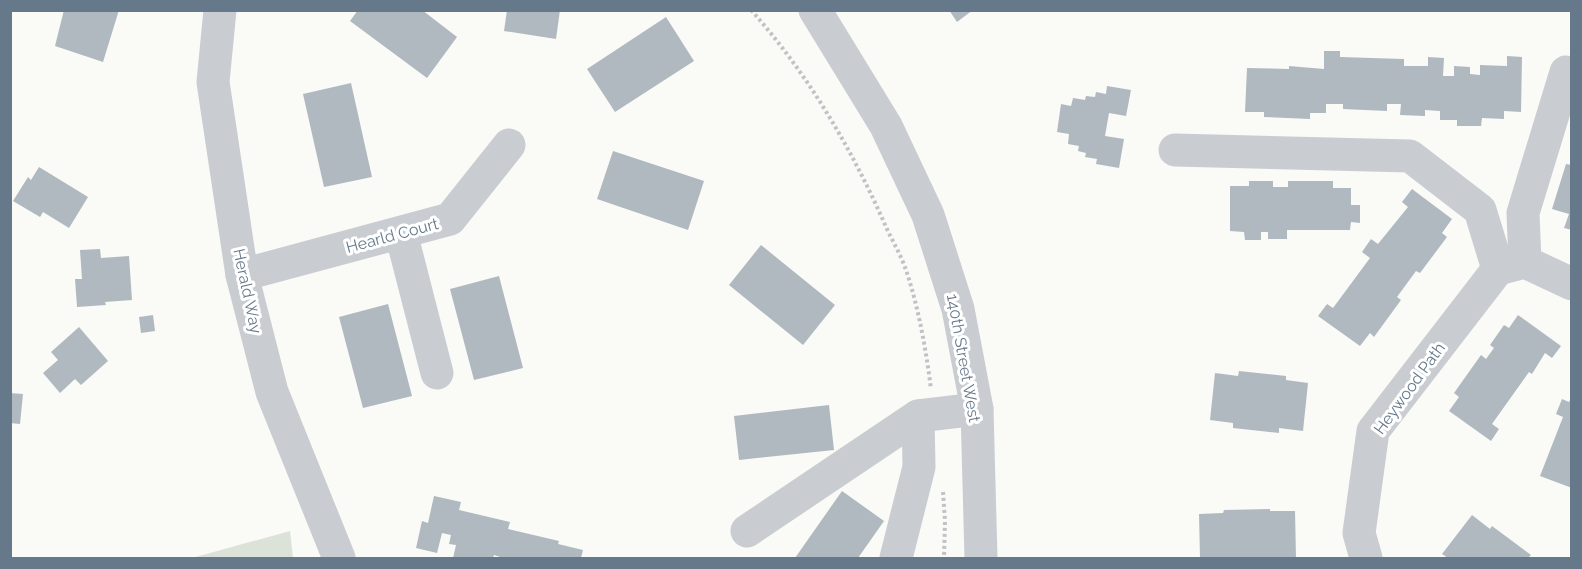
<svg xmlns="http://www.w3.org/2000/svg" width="1582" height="569" font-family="Raleway,sans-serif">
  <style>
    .green { fill: #dbe2d8 }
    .building { fill: #b0b9c0 }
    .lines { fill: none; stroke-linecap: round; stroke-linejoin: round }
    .path { stroke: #c0c3c5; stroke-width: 4; stroke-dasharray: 3 3; stroke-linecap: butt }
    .minor { stroke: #c9cdd1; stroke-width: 33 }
    .labels { text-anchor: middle; stroke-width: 6; stroke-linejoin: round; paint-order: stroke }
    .street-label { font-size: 16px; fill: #65798b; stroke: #fff }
  </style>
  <rect width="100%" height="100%" fill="#fafaf7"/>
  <polygon class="green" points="290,531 293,558 192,558"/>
  <g class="building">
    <polygon points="64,10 119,10 103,62 55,46"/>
    <polygon points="358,10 422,10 457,37 427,78 350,21"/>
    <polygon points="507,10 560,10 556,39 504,31"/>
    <polygon points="949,10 973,10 957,22"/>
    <polygon points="666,17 694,61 615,112 587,69"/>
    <polygon points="1324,51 1340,51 1340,57 1404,59 1404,66 1428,66 1428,57 1444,58 1443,76 1454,76 1454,66 1470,67 1470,74 1480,75 1480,65 1507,66 1507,56 1522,57 1521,112 1504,111 1504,119 1482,118 1481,126 1457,126 1457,120 1440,120 1440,111 1425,110 1425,116 1400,115 1401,104 1387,104 1387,111 1343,109 1343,104 1326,104 1326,113 1310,113 1310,119 1264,117 1264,112 1245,112 1247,68 1289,69 1289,66 1324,69"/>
    <polygon points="351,83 372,177 324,187 303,94"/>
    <polygon points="1107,86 1131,90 1126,116 1109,113 1105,136 1124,139 1119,168 1096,164 1097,159 1085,157 1086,153 1078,151 1079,146 1068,144 1069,134 1057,132 1061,104 1071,106 1073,98 1085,100 1086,96 1095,97 1096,92 1106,94"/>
    <polygon points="613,151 704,181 688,230 597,199"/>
    <polygon points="1566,164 1572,165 1572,230 1564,228 1569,214 1552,209"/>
    <polygon points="39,167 88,197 69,228 43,212 40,217 13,201 28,177 31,180"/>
    <polygon points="1249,181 1273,181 1273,187 1288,187 1288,181 1333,181 1333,188 1351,188 1351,205 1360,205 1360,223 1351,222 1350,230 1287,230 1287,239 1268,239 1268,232 1261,232 1261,240 1245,240 1244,232 1230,231 1230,186 1249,186"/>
    <polygon points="1412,189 1452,219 1442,233 1447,237 1420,273 1416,271 1397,297 1401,300 1374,337 1370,333 1360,346 1318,316 1327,304 1333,308 1370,258 1362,252 1371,239 1378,244 1408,207 1402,202"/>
    <polygon points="761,245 835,305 803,345 729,285"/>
    <polygon points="100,249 101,258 129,256 132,300 105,302 106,305 77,307 75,279 82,279 80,250"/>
    <polygon points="499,276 523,368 474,380 450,289"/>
    <polygon points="388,304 412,396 363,408 339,317"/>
    <polygon points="153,315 155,331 141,333 139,317"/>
    <polygon points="1518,315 1561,346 1552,358 1545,353 1532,374 1529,372 1492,424 1499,429 1491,441 1449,411 1459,397 1454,393 1481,355 1486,359 1494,348 1490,345 1504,325 1509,328"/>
    <polygon points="79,327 108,361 81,385 75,379 60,393 43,373 58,360 51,352"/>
    <polygon points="1239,371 1286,376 1286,380 1308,383 1303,431 1279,428 1279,433 1233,428 1233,423 1210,420 1215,373 1238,376"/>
    <polygon points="10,393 23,394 20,424 10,423"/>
    <polygon points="1572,396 1572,488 1540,476 1563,417 1556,414 1562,399 1569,402"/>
    <polygon points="829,405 834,450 739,460 734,416"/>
    <polygon points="842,491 884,521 858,558 795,558"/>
    <polygon points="434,496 461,502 459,510 510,522 508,529 559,541 558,544 583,550 581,558 500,558 500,557 494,555 493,558 453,558 456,545 449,544 451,535 442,533 437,553 416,548 422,521 428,523"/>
    <polygon points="1270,509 1270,511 1295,511 1296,558 1200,558 1199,514 1223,513 1224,510"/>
    <polygon points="1472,515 1490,529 1492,526 1531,555 1529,557 1531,558 1448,558 1442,554"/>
  </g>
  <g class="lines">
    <g class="path">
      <path d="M751,10c57,64 101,139 135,217 7,15 16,30 21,46 12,37 19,77 24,116"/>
      <polyline points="943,492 945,521 944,558"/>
    </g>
    <g class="minor">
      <polyline points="220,10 213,82 242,275 272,392 339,558"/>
      <polyline points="815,10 886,126 928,215 958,309 977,409 981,558"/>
      <polyline points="1175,150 1410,156 1480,210 1498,269 1525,262 1572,284"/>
      <polyline points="401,233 437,373"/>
      <polyline points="1525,262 1523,213 1566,72"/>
      <polyline points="242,275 450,219 509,145"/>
      <polyline points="747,531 918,416 977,409"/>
      <polyline points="896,558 919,467 918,416"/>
      <polyline points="1366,558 1359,533 1373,431 1498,269"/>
    </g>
  </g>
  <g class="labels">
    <g class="street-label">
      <text transform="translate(392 235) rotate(-15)" y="6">Hearld Court</text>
      <text transform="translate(248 291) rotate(78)" y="6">Herald Way</text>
      <text transform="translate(964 358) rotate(80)" y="6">140th Street West</text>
      <text transform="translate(1409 388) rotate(-54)" y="6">Heywood Path</text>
    </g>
  </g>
  <rect width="1582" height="569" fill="none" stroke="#65798b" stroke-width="24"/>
</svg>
